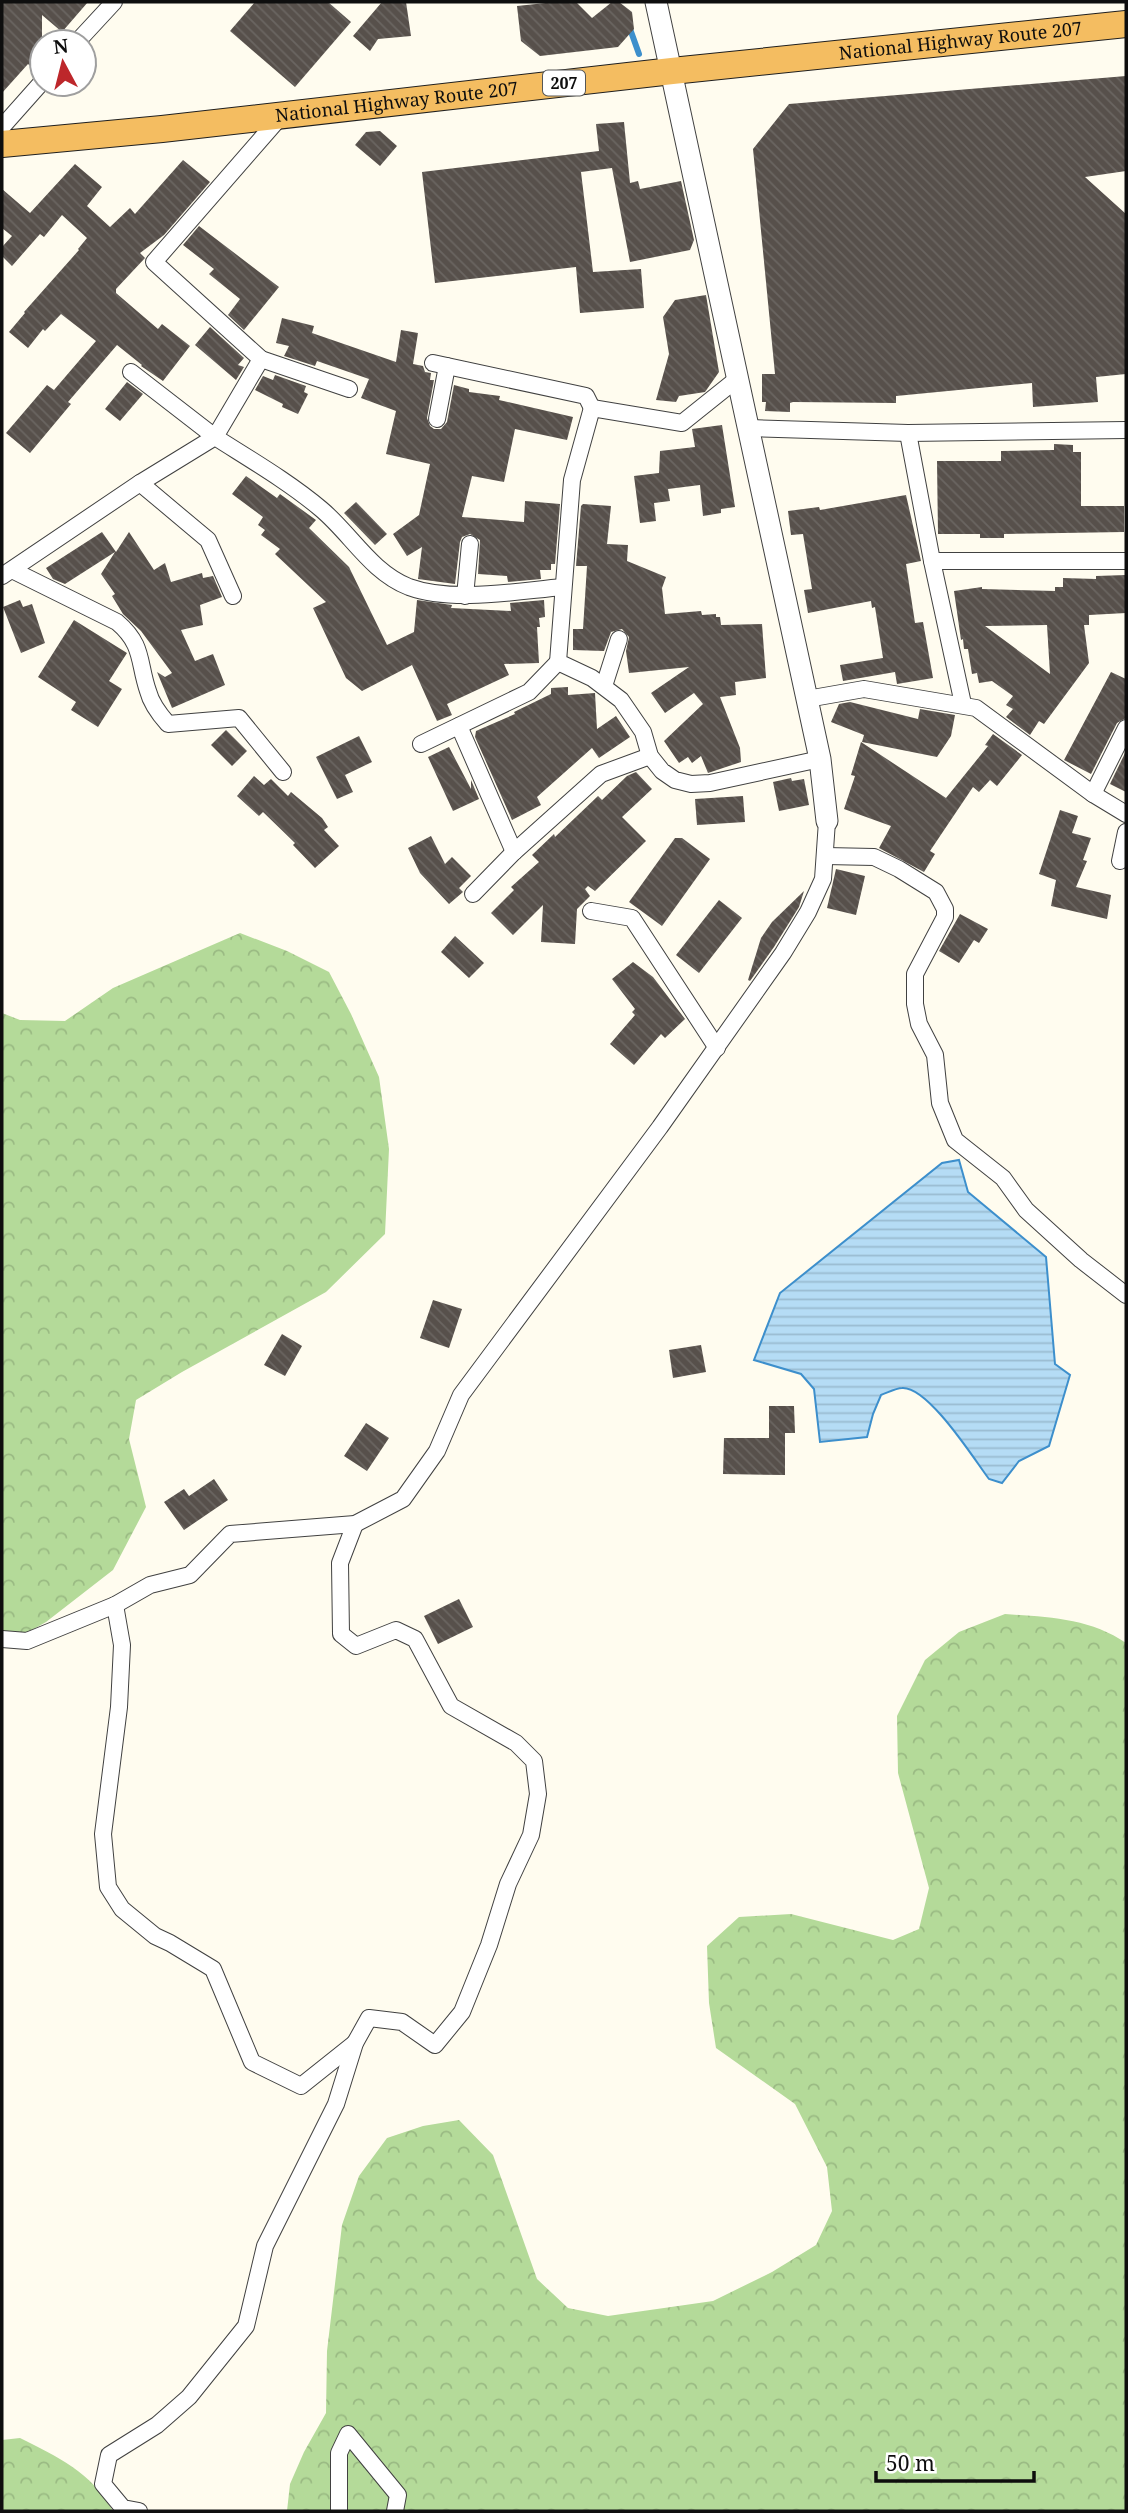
<svg xmlns="http://www.w3.org/2000/svg" width="1128" height="2513" font-family="'Noto Serif',serif">
  <style>
    .forest { fill: url(#forest-crowns) }
    .water { fill: url(#water-rules); stroke: #3d8fcc; stroke-width: 2 }
    .lines { fill: none; stroke-linecap: round; stroke-linejoin: round }
    .stream { stroke: #3d8fcc; stroke-width: 6 }
    .building { fill: url(#building-back-hatch); fill-rule: evenodd }
    .minor-casing { stroke: #414141; stroke-width: 18 }
    .tertiary-casing { stroke: #414141; stroke-width: 23 }
    .trunk-casing { stroke: #1f1f1f; stroke-width: 28 }
    .minor { stroke: #fff; stroke-width: 16 }
    .tertiary { stroke: #fff; stroke-width: 21 }
    .trunk { stroke: #f4bd61; stroke-width: 26 }
    .labels { text-anchor: middle; stroke-width: 7; stroke-linejoin: round; paint-order: stroke }
    .shield { fill: #fff; stroke: #565656; stroke-width: 2 }
    .shield-label { font-size: 16px; font-weight: bold; fill: #0e0e0e }
    .street-label { font-size: 18px; fill: #0e0e0e; stroke: #fff }
  </style>
  <defs>
    <pattern id="forest-crowns" width="20" height="18" patternUnits="userSpaceOnUse" patternTransform="scale(1.75)"><rect width="20" height="18" fill="#b4da99"/><path d="M2 6a3 3 0 1 1 6 0M12 15a3 3 0 1 1 6 0" fill="none" stroke="#9aba83"/></pattern>
    <pattern id="water-rules" width="6" height="5" patternUnits="userSpaceOnUse" patternTransform="scale(1.75)"><rect width="6" height="5" fill="#b5dcf5"/><path d="M0 2.5h6" fill="none" stroke="#9abcd1"/></pattern>
    <pattern id="building-back-hatch" width="6" height="6" patternUnits="userSpaceOnUse" patternTransform="scale(1.75)"><rect width="6" height="6" fill="#57504b"/><path d="M-1 5l2 2M0 0l6 6M5-1l2 2" fill="none" stroke="#6a6561"/></pattern>
  </defs>
  <rect width="100%" height="100%" fill="#fffcef"/>
  <g class="forest">
    <polygon points="240,933 287,951 329,972 351,1014 379,1077 389,1149 385,1234 326,1292 182,1372 136,1400 129,1439 146,1507 113,1570 46,1622 2,1647 2,1013 20,1020 65,1021 113,988"/>
    <path d="M1005,1614c42,3 85,4 121,29v868h-839l3,-27 14,-32 22,-39 1,-62 15,-126 17,-49 28,-38 36,-12 36,-6 34,35 44,124 31,29 40,8 105,-15 59,-29 44,-27 16,-34 -5,-44 -32,-63 -79,-56 -7,-45 -2,-57 32,-29 52,-3 102,26 26,-11 10,-41 -31,-115 -1,-57 28,-56 34,-28z"/>
    <path d="M20,2438c38,19 71,34 93,73h-111v-71z"/>
  </g>
  <path class="water" d="M959,1160l9,32 78,65 9,107 15,11 -21,71 -30,15 -17,22 -13,-4c-15,-20 -61,-93 -87,-91 -6,0 -15,5 -21,7l-8,19 -6,23 -47,5 -6,-53 -13,-15 -47,-14 26,-67 162,-130z"/>
  <g class="lines">
    <polyline class="stream" points="629,26 639,54"/>
  </g>
  <g class="building">
    <polygon points="2,2 88,2 62,32 42,15 42,72 38,73 28,64 2,93"/>
    <polygon points="255,2 328,2 351,22 295,87 230,31"/>
    <polygon points="382,2 406,2 411,36 378,39 370,51 353,36"/>
    <polygon points="555,2 576,2 592,18 612,2 619,2 632,12 634,29 618,47 540,56 521,41 517,6"/>
    <polygon points="1126,76 1126,171 1085,177 1126,214 1126,374 1096,377 1098,402 1033,407 1032,383 896,396 896,403 793,402 790,403 790,412 765,411 766,402 762,402 762,374 775,374 753,149 789,104"/>
    <polygon points="624,122 630,183 638,181 640,189 681,181 694,240 690,250 630,262 612,168 581,172 593,272 641,269 644,308 580,313 576,267 435,283 422,172 599,151 596,124"/>
    <polygon points="380,131 397,146 380,166 355,145 366,132"/>
    <polygon points="183,160 210,182 164,235 140,253 145,258 116,289 116,293 158,329 162,324 190,346 163,381 141,366 142,365 117,345 68,402 71,404 30,453 6,433 47,385 54,390 96,341 61,314 45,331 43,329 28,348 9,332 25,313 24,312 79,250 78,249 87,238 62,215 44,237 40,234 12,266 2,256 2,247 12,236 2,228 2,189 30,213 75,164 102,187 87,206 110,227 130,208 135,214"/>
    <polygon points="199,226 279,287 244,330 228,315 240,299 209,274 214,269 183,245"/>
    <polygon points="706,295 719,372 705,392 679,396 676,402 656,400 669,354 663,317 675,300"/>
    <polygon points="282,318 314,326 312,333 396,362 401,330 418,333 413,364 423,366 425,372 431,373 430,380 434,380 427,418 430,426 434,429 441,429 447,422 454,385 469,389 469,392 500,396 499,400 573,417 567,440 515,429 504,482 472,476 462,517 524,522 525,501 560,504 555,564 551,564 551,570 540,570 541,579 508,582 507,576 478,574 480,540 470,534 462,537 460,542 455,584 418,579 422,547 407,556 393,534 419,515 430,464 386,454 396,411 361,398 369,379 317,361 315,366 284,356 289,346 276,343"/>
    <polygon points="210,327 244,358 238,365 244,367 236,380 195,345"/>
    <polygon points="275,375 306,386 304,392 308,394 298,414 282,407 283,404 255,390 263,376 273,380"/>
    <polygon points="127,382 143,394 120,421 105,409"/>
    <polygon points="722,425 735,507 721,509 721,513 703,516 700,485 668,489 670,501 654,503 656,521 640,523 634,476 659,473 660,451 695,447 692,429"/>
    <polygon points="1054,444 1073,445 1073,452 1081,452 1081,506 1124,506 1124,532 1004,534 1004,538 980,538 980,534 938,534 937,461 1001,461 1001,451 1054,450"/>
    <polygon points="246,476 277,498 280,494 316,520 309,528 349,567 387,645 414,632 417,600 452,605 451,608 511,611 510,603 544,600 545,617 539,618 540,627 537,627 539,663 504,664 509,675 447,704 452,715 437,721 412,665 362,691 346,678 313,608 326,602 275,554 280,549 261,535 265,530 258,525 263,517 232,494"/>
    <polygon points="906,495 921,561 906,564 915,623 923,622 933,678 897,684 895,672 843,681 840,665 883,658 875,607 872,608 871,601 808,613 804,590 812,589 803,534 791,535 788,511 819,507 820,510"/>
    <polygon points="356,502 387,534 375,545 344,513"/>
    <polygon points="583,504 611,506 607,544 628,545 627,561 666,577 662,588 665,614 701,611 702,615 716,614 716,617 720,617 721,625 762,624 766,678 735,682 736,695 720,697 740,748 741,762 708,773 701,756 692,763 688,757 679,763 664,741 703,704 694,693 665,713 651,693 689,667 629,673 626,651 629,637 622,629 611,632 604,651 573,650 573,629 583,629 587,566 576,566 581,506"/>
    <polygon points="102,532 116,552 129,532 154,570 165,563 171,582 202,573 203,578 213,576 222,597 200,605 203,625 181,630 195,661 213,654 225,685 172,708 157,672 165,677 172,673 141,631 123,614 112,596 115,594 101,574 115,552 65,584 53,579 46,568"/>
    <path d="M1126,575v38l-37,2v10h-5l5,38 -45,61 -5,-3 -9,14 -24,-18 7,-8 -7,-4 7,-9 -21,-15 -13,2 -2,-10 -5,1 -4,-25h-4l-1,-10 -2,1 -7,-49 28,-4v2l73,2v-4h8v-9l33,1v-3zM1047,625l3,49 -65,-48z"/>
    <polygon points="20,600 23,607 32,604 45,643 21,653 3,607"/>
    <polygon points="74,620 127,653 109,681 122,689 98,727 71,710 76,702 38,677"/>
    <polygon points="1111,672 1126,679 1126,718 1117,723 1091,774 1064,760"/>
    <polygon points="568,687 568,695 595,693 597,729 616,716 630,737 599,758 592,748 537,797 541,805 512,820 475,737 476,731 515,714 514,712 551,694 551,688"/>
    <polygon points="850,702 918,719 920,709 955,715 951,736 937,757 862,742 864,735 831,722 839,704"/>
    <polygon points="226,730 247,751 232,766 211,745"/>
    <polygon points="993,734 1022,755 997,786 990,780 979,792 973,787 930,851 935,854 924,872 879,848 891,826 844,809 855,776 851,775 861,742 946,798 988,746 985,745"/>
    <polygon points="359,736 372,762 345,775 353,792 337,799 316,757"/>
    <polygon points="449,747 471,789 471,780 479,799 453,811 428,757"/>
    <polygon points="1126,751 1126,792 1110,784"/>
    <polygon points="636,772 652,789 622,817 646,841 595,891 588,886 585,889 590,896 577,909 575,944 541,942 543,905 513,935 491,913 514,890 511,887 539,862 532,855 554,834 555,837 598,796 602,800 627,776"/>
    <polygon points="254,776 264,785 271,779 288,796 291,792 322,818 328,827 324,830 339,846 315,868 293,845 295,843 263,812 259,816 237,796"/>
    <polygon points="791,778 792,781 804,779 809,805 779,811 773,782"/>
    <polygon points="743,796 745,822 697,825 695,799"/>
    <polygon points="1060,810 1078,816 1072,833 1091,838 1083,860 1087,861 1076,887 1111,895 1107,919 1051,906 1056,880 1039,874"/>
    <polygon points="431,836 445,864 452,857 471,876 459,888 463,892 449,904 420,873 408,848"/>
    <polygon points="675,838 682,838 710,859 662,926 629,902"/>
    <polygon points="836,869 865,876 856,915 827,908"/>
    <polygon points="804,891 799,907 774,947 750,981 748,980 761,938 772,922"/>
    <polygon points="719,900 742,918 699,973 676,955"/>
    <polygon points="960,914 988,929 979,943 974,940 959,963 939,951"/>
    <polygon points="455,936 484,963 469,978 441,952"/>
    <polygon points="633,962 653,977 685,1019 665,1038 661,1034 634,1065 610,1044 635,1015 632,1012 635,1009 612,979"/>
    <polygon points="433,1300 462,1309 449,1348 420,1338"/>
    <polygon points="282,1334 302,1346 285,1376 264,1365"/>
    <polygon points="701,1345 706,1372 673,1378 669,1350"/>
    <polygon points="769,1406 794,1406 795,1433 785,1433 785,1475 723,1474 724,1438 769,1438"/>
    <polygon points="366,1423 389,1438 367,1471 344,1456"/>
    <polygon points="214,1479 228,1500 184,1530 164,1502 184,1489 189,1496"/>
    <polygon points="459,1599 473,1627 438,1644 424,1616"/>
  </g>
  <g class="lines">
    <g class="minor-casing">
      <g id="minor">
        <polyline points="77,42 114,2"/>
        <polyline points="282,115 154,262 261,359 349,389"/>
        <polyline points="2,127 42,82"/>
        <polyline points="433,363 586,396 592,408"/>
        <polyline points="131,372 215,437 261,359"/>
        <polyline points="737,379 682,423 592,408 572,480 558,662 592,678 621,700 643,732 650,756 662,771 675,780 691,784 710,783 820,759"/>
        <polyline points="437,419 447,366"/>
        <polyline points="750,428 908,433 1126,430"/>
        <polyline points="908,433 932,561 963,704"/>
        <polyline points="140,483 208,540 233,596"/>
        <polyline points="932,561 1126,561"/>
        <path d="M12,570l105,52c27,23 21,40 31,69 3,12 12,24 20,33l71,-6 44,54"/>
        <path d="M2,576l138,-93 75,-46c36,23 74,45 106,72 30,25 50,63 88,78 44,16 108,4 154,0"/>
        <polyline points="465,596 470,544"/>
        <polyline points="604,686 619,639"/>
        <polyline points="807,699 864,689 976,708 1093,794 1126,814"/>
        <polyline points="459,726 514,852"/>
        <polyline points="421,744 529,692 558,662"/>
        <polyline points="1093,794 1126,728"/>
        <polyline points="826,856 874,857 899,869 936,892 945,909 945,917 915,974 915,1004 919,1024 935,1055 940,1103 955,1140 1003,1178 1026,1210 1081,1260 1126,1295"/>
        <polyline points="1120,861 1126,832"/>
        <polyline points="473,894 514,852 601,774 650,756"/>
        <polyline points="591,911 632,918 717,1048"/>
        <polyline points="115,1605 122,1645 119,1707 103,1834 108,1887 122,1909 155,1936 170,1943 213,1969 252,2062 301,2086 355,2043"/>
        <polyline points="2,1639 27,1641 115,1605 150,1585 190,1575 230,1534 355,1524 403,1499 437,1451 461,1395 660,1127 783,953 808,912 823,879 827,821"/>
        <polyline points="139,2511 123,2508 103,2484 109,2455 157,2425 189,2397 246,2326 265,2246 336,2104 355,2043 369,2018 402,2022 435,2045 462,2012 489,1945 508,1884 531,1835 538,1794 534,1761 516,1743 451,1706 415,1639 396,1630 356,1646 341,1634 340,1563 355,1524"/>
        <polyline points="339,2511 339,2453 348,2434 398,2495 395,2511"/>
      </g>
    </g>
    <g class="tertiary-casing">
      <polyline id="tertiary" points="656,2 820,759 827,821"/>
    </g>
    <g class="trunk-casing">
      <g id="trunk">
        <path id="s1" d="M2,144l160,-15 510,-58 454,-47"/>
      </g>
    </g>
    <use href="#minor" class="minor"/>
    <use href="#tertiary" class="tertiary"/>
    <use href="#trunk" class="trunk"/>
  </g>
  <g class="labels">
    <rect class="shield" x="543" y="70.5" width="42" height="25" rx="5"/>
    <g class="shield-label">
      <text x="564" y="89">207</text>
    </g>
    <g class="street-label">
      <text dy="6" stroke="none"><textPath href="#s1" startOffset="964">National Highway Route 207</textPath></text>
      <text dy="6" stroke="none"><textPath href="#s1" startOffset="397">National Highway Route 207</textPath></text>
    </g>
  </g>
  <rect width="1128" height="2513" fill="none" stroke="#0e0e0e" stroke-width="7"/>
  <g transform="translate(63 63) rotate(353)"><circle r="33" fill="#ffffff" stroke="#9f9f9f" stroke-width="2"/>
  <path d="M0-5L12 26L0 18L-12 26Z" fill="#bd272b"/>
  <text y="-10" font-size="19" font-weight="bold" text-anchor="middle" fill="#0e0e0e">N</text>
  </g>
  <path d="M876 2471v10h158v-10" fill="none" stroke="#0e0e0e" stroke-width="3.5"/>
  <text x="886" y="2471" font-size="21" fill="#0e0e0e" stroke="#ffffff" stroke-width="5" paint-order="stroke">50 m</text>
</svg>
